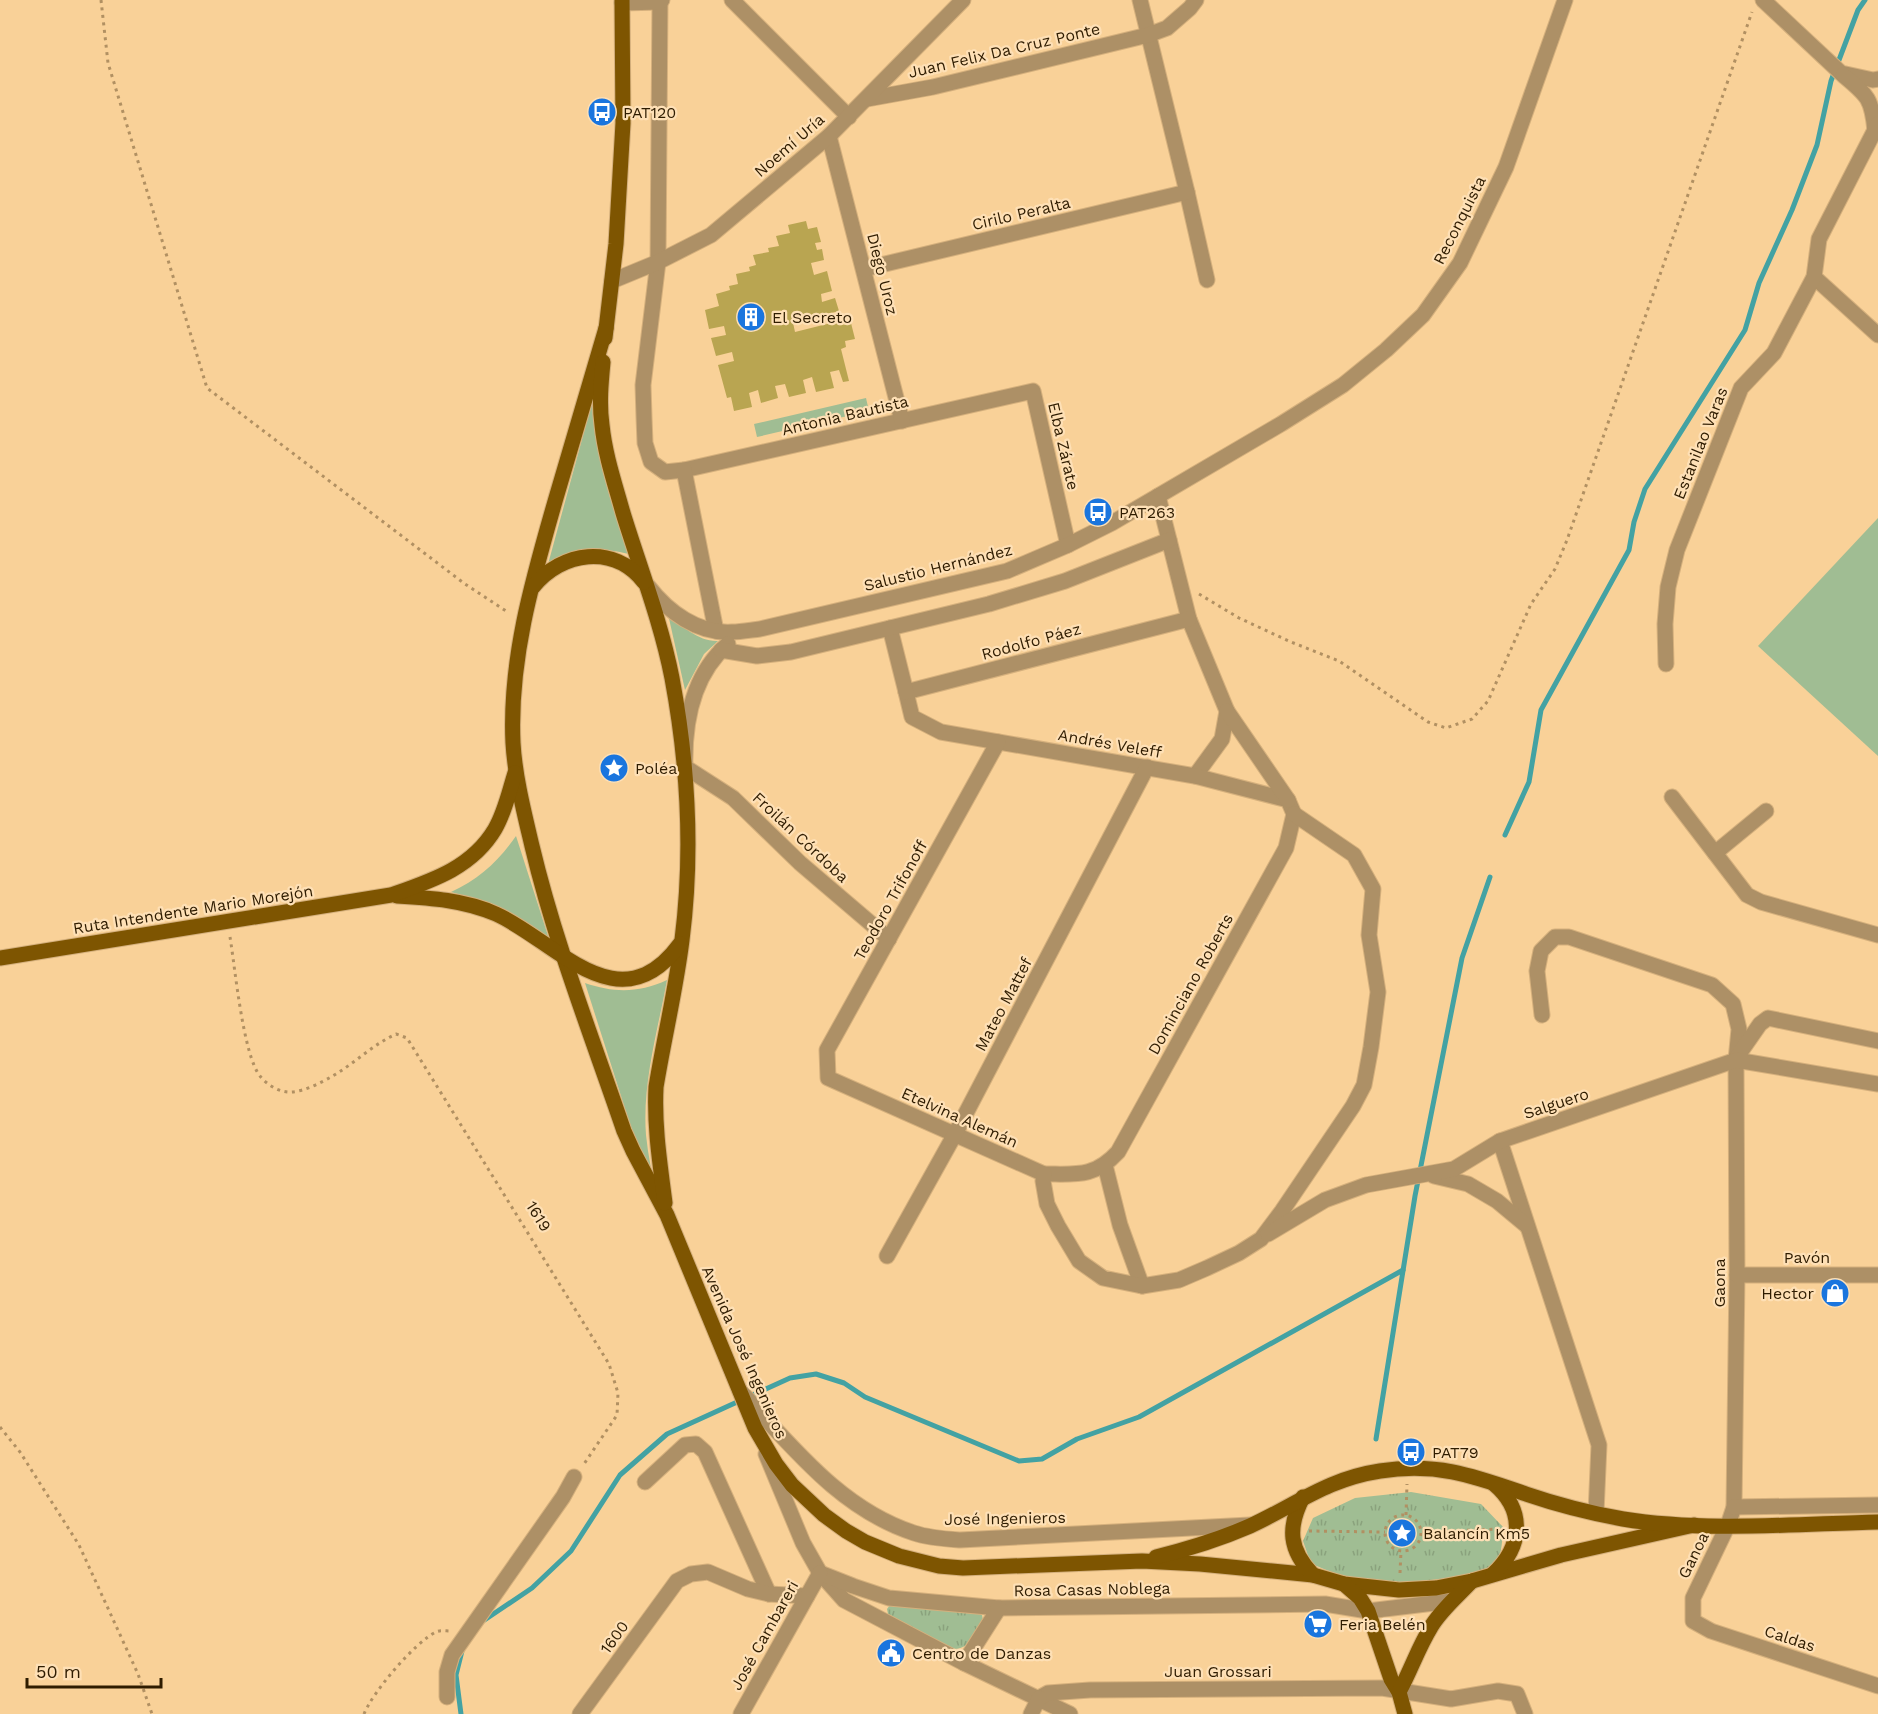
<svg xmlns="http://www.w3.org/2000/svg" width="1878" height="1714" font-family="'Work Sans',sans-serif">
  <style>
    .green { fill: #a0bd93 }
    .park { fill: url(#park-tufts) }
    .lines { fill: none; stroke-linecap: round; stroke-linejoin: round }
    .stream { stroke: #43a2a3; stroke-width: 5 }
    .building { fill: #b9a551 }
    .minor-casing { stroke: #d5b07d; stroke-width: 17 }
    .major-casing { stroke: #d5b07d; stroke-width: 17 }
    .path { stroke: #b19062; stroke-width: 3; stroke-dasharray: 3 4.5; stroke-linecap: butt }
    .minor { stroke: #ad9066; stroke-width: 15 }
    .major { stroke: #7e5501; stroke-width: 15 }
    .labels { text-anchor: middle; stroke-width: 4.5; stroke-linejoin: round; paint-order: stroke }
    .street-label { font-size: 16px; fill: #2f1c00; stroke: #fee0b6 }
    .poi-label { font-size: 16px; fill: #2f1c00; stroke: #fee0b6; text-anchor: start }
  </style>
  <defs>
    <pattern id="park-tufts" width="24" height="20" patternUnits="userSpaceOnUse" patternTransform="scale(1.5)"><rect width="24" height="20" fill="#a0bd93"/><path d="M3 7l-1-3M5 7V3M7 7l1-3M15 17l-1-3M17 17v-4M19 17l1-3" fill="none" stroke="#8aa27d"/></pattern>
  </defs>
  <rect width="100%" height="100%" fill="#f9d198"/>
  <g class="green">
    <polygon points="866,398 869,411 757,437 754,424"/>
    <path d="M593,399c1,55 18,104 36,155 -37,-8 -50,-6 -82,14z"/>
    <polygon points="1878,518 1878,756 1758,646"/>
    <path d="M668,614c14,12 31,28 50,27l-14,13 -19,36z"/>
    <path d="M516,836l33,103c-34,-27 -57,-36 -98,-47 28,-13 47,-30 65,-56z"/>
    <path d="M667,980c-9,50 -25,103 -21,155 2,20 6,40 11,59l-21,-51 -51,-160c29,10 54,10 82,-3z"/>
  </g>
  <g class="park">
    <path d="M1411,1492l70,12 22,23c-1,12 0,26 -8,36 -15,17 -108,22 -131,18 -18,-2 -36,-11 -53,-17l-8,-23 10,-23 42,-20z"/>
    <path d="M890,1605l89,8 3,2 1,5c-7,12 -13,30 -30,29l-65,-35 -1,-5z"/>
  </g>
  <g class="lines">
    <g class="stream">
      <polyline points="1505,835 1529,782 1541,710 1629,550 1634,522 1645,489 1745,330 1759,283 1792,210 1817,145 1831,81 1858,10 1865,0"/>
      <polyline points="1376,1439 1415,1196 1462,958 1490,877"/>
      <polyline points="480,1623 532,1588 571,1551 620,1475 667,1434 790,1378 816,1374 844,1383 865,1397 1019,1461 1042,1459 1077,1439 1139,1417 1403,1270"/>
      <polyline points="461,1714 456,1675 462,1651"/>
    </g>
  </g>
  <polygon class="building" points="806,221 808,229 817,227 821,242 815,243 817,250 822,249 824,260 811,263 814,275 827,271 832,291 821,294 822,302 835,298 839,311 799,321 798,316 792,318 795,332 839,321 841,325 851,323 855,339 845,341 846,347 841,349 849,381 843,382 839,370 830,372 834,388 816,392 812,377 803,380 806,393 789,397 785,384 775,386 778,398 761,403 758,390 749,393 752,407 734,411 731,397 727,398 718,365 734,361 732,352 716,356 711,338 726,335 724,326 709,329 705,310 719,306 716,294 730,290 729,286 738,284 736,274 750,271 749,267 756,265 753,255 769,252 768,248 779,246 776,236 790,233 788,225"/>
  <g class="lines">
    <g class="minor-casing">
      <g id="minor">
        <polyline points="660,0 658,262 643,385 644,417 645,443 651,462 665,472 684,470 1033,391 1068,545"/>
        <polyline points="732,0 849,117"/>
        <polyline points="1140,0 1187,192 1207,280"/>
        <polyline points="1763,0 1841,73 1873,80 1878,79"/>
        <polyline points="622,3 660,2 662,0"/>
        <path d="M1843,75c24,20 29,23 32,56"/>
        <polyline points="867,99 933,87 1148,35 1167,28 1190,8 1196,0"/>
        <polyline points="829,136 902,421"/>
        <polyline points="864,269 1187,192"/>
        <polyline points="1814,277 1878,335"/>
        <polyline points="612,281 658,262 711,235 829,136 963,0"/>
        <polyline points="684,470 716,631"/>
        <polyline points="1158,496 1189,619 1227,711 1222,739 1195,776"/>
        <path d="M648,586c20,26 50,48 84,46 9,0 19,-2 28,-3l247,-58 61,-26 44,-22 169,-99 62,-39 43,-35 37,-35 37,-52 46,-96 59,-167"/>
        <polyline points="1189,619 906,692 912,717 941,732 1195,776 1288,800 1294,814"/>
        <polyline points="890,628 906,692"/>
        <path d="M728,644c-36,31 -44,79 -43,123l48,31 67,65 89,76"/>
        <polyline points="721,650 757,656 791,652 989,604 1065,581 1169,540"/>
        <polyline points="1666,664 1665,624 1668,587 1677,550 1741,388 1774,353 1814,277 1819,239 1878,124"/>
        <polyline points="1227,711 1288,800"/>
        <path d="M998,742l-171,308 1,28 216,96c32,0 50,4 74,-22l168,-304 8,-34"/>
        <polyline points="1672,797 1747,895 1761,902 1878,935"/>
        <polyline points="1715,853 1766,811"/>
        <polyline points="1542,1015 1537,971 1541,951 1555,937 1569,937 1712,985 1733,1004 1739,1029 1736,1060 1737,1275 1734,1507 1728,1525 1693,1598 1693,1621 1711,1631 1878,1686"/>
        <polyline points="1737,1057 1760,1024 1768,1018 1878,1041"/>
        <polyline points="1500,1141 1599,1445 1596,1513"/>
        <polyline points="1105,1165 1120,1225 1142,1286"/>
        <polyline points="1044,1174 1043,1181 1047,1204 1058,1226 1079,1261 1103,1278 1142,1286 1179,1280 1207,1268 1239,1253 1261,1239 1282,1211 1353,1106 1364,1085 1371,1047 1378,992 1369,935 1373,889 1354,855 1294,814"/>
        <polyline points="1434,1176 1468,1184 1497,1201 1527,1226"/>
        <polyline points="1268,1234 1325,1200 1366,1185 1454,1169 1500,1141 1736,1060 1878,1084"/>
        <polyline points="887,1256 955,1134 1147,767"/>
        <polyline points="1737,1275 1878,1275"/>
        <path d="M740,1391c52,55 100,118 174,142 15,5 31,6 46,7l290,-15"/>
        <polyline points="766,1454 803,1543 820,1573 844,1600 964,1663 1070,1714"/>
        <polyline points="645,1482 685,1445 696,1444 705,1452 769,1594"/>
        <polyline points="1734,1507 1878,1505"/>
        <polyline points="820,1573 853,1586 889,1598 999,1608 1325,1604 1368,1611 1451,1601"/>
        <polyline points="964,1663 999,1608"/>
        <polyline points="447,1697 447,1672 452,1655 563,1497 574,1477"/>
        <polyline points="1039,1698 1048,1693 1090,1690 1382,1688 1451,1699 1498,1691 1517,1694 1525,1714"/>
        <polyline points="580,1714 677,1581 691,1574 708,1572 748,1589 769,1594 807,1596"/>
        <polyline points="741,1714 820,1573"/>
        <polyline points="1031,1714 1039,1698"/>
      </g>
    </g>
    <g class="major-casing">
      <g id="major">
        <path d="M606,328c-17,57 -33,113 -50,170 -23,80 -47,161 -43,245 2,34 11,69 19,103 23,97 60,191 92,285l9,20 34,64 88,213 21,36 16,21 32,30 22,16 19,11 34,14 40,10 24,2 179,-7 58,3 113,11 31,9 55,6 37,-2 36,-7 89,-26 133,-30"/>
        <polyline points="605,338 616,244 623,123 622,0"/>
        <path d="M603,362c-2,21 -4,42 -1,63 3,30 13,59 21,88 17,55 38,109 49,165 16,86 21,175 10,262 -6,49 -18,98 -26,147 -2,39 4,77 9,116"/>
        <path d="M533,587c29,-36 81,-43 111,-5"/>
        <path d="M397,896c34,2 67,4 99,18 60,27 123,113 184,30"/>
        <path d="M0,958l391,-63c40,-14 81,-27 104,-66 10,-17 14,-37 20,-56"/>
        <path d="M1303,1497c-16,31 -14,53 10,78"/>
        <path d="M1156,1557c32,-8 64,-18 94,-31 46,-21 77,-47 130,-55 57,-9 94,5 146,23 32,11 64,19 97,25 80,13 173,5 255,3"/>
        <path d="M1493,1574c29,-27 33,-63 1,-90"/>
        <polyline points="1344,1584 1360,1598 1368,1611 1391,1679 1399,1692 1405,1714"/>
        <path d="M1399,1692c12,-22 19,-44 32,-65 10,-17 27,-31 41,-46"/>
      </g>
    </g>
    <g class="path">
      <polyline points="101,0 108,63 207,388 465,584 509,613"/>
      <polyline points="1199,594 1239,618 1291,642 1339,661 1428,722 1446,728 1472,719 1488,701 1531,604 1555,569 1567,540 1752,12"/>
      <path d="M230,937c5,30 13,118 30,139 7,9 20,17 32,16 13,-1 28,-9 39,-15 23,-13 41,-32 65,-43l11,4 202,326 9,29 -1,22 -33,49"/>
      <polyline points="0,1427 20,1452 79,1545 138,1674 152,1714"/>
      <circle cx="1403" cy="1533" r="18"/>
      <polyline points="1406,1515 1407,1484"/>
      <polyline points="1309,1531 1385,1532"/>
      <polyline points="1422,1532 1501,1529"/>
      <polyline points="1400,1573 1401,1551"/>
      <path d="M364,1714c8,-21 51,-72 72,-82 4,-2 9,-1 14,-1"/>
    </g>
    <use href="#minor" class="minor"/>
    <use href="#major" class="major"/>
  </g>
  <defs>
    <g id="bus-disc" transform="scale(1.5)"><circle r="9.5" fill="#1a75de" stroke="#fee0b6"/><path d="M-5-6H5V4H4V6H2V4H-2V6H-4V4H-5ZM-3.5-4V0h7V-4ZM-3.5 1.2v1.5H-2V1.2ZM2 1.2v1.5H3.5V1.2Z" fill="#fff"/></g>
    <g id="building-disc" transform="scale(1.5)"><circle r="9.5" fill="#1a75de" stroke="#fee0b6"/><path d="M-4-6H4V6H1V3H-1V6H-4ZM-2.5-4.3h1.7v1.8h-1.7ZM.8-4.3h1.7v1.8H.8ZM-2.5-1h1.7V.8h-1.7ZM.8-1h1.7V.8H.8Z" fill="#fff"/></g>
    <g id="sight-disc" transform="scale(1.5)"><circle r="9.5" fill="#1a75de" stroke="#fee0b6"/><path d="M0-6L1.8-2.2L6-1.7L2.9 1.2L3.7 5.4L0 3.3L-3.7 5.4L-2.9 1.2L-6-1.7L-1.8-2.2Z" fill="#fff"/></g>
    <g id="shop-disc" transform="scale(1.5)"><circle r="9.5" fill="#1a75de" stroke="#fee0b6"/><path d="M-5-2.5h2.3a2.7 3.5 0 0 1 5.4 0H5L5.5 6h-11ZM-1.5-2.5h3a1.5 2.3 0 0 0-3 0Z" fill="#fff"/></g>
    <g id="supermarket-disc" transform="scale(1.5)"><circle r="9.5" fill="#1a75de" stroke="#fee0b6"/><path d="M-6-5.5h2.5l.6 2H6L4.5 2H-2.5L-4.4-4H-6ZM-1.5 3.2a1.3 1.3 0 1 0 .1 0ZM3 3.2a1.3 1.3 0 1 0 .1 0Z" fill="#fff"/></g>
    <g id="civic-disc" transform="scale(1.5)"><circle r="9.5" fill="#1a75de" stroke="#fee0b6"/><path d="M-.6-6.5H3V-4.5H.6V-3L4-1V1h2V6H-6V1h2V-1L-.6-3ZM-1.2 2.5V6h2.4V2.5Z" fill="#fff"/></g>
  </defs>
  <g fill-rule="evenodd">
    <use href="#bus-disc" x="602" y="112"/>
    <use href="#building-disc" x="751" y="317"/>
    <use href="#bus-disc" x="1098" y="512"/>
    <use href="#sight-disc" x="614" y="768"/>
    <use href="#shop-disc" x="1835" y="1293"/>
    <use href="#bus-disc" x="1411" y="1452"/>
    <use href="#sight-disc" x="1402" y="1533"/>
    <use href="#supermarket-disc" x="1318" y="1624"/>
    <use href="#civic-disc" x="891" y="1653"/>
  </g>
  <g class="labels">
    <g class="street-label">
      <text transform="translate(1004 50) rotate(-13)" y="6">Juan Felix Da Cruz Ponte</text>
      <text transform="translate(789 145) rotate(-41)" y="6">Noemí Uría</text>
      <text transform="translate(1021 213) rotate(-13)" y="6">Cirilo Peralta</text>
      <text transform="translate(1459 220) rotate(-63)" y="6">Reconquista</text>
      <text transform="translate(883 274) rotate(76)" y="6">Diego Uroz</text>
      <text transform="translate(845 415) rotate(-13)" y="6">Antonia Bautista</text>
      <text transform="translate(1700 443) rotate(-68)" y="6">Estanilao Varas</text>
      <text transform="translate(1064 446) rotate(77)" y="6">Elba Zárate</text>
      <text transform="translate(938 567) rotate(-14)" y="6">Salustio Hernández</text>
      <text transform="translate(1031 641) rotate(-15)" y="6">Rodolfo Páez</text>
      <text transform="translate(1110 743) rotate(10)" y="6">Andrés Veleff</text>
      <text transform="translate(801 837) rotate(43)" y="6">Froilán Córdoba</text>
      <text transform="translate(890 900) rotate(-61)" y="6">Teodoro Trifonoff</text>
      <text transform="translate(193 909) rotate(-9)" y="6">Ruta Intendente Mario Morejón</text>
      <text transform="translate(1190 984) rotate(-61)" y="6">Dominciano Roberts</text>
      <text transform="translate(1003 1004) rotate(-62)" y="6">Mateo Mattef</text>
      <text transform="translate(1556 1103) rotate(-18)" y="6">Salguero</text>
      <text transform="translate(960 1117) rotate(24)" y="6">Etelvina Alemán</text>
      <text transform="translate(539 1216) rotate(58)" y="6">1619</text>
      <text x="1807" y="1263">Pavón</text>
      <text transform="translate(1719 1283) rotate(-90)" y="6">Gaona</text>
      <text transform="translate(745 1352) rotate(66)" y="6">Avenida José Ingenieros</text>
      <text transform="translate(1005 1518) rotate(-1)" y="6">José Ingenieros</text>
      <text transform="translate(1693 1555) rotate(-64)" y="6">Ganoa</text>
      <text transform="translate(1092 1589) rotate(-1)" y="6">Rosa Casas Noblega</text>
      <text transform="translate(764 1635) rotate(-61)" y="6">José Cambareri</text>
      <text transform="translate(614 1637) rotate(-54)" y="6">1600</text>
      <text transform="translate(1790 1638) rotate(18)" y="6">Caldas</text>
      <text x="1218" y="1677">Juan Grossari</text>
    </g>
    <g class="poi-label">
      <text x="623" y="118">PAT120</text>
      <text x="772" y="323">El Secreto</text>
      <text x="1119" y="518">PAT263</text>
      <text x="635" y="774">Poléa</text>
      <text x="1814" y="1299" text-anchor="end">Hector</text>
      <text x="1432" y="1458">PAT79</text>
      <text x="1423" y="1539">Balancín Km5</text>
      <text x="1339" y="1630">Feria Belén</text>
      <text x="912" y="1659">Centro de Danzas</text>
    </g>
  </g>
  <path d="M27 1678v9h134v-9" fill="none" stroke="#2f1c00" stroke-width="3"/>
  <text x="36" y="1678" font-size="18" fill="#2f1c00" stroke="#fee0b6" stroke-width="4.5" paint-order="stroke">50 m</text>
</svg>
